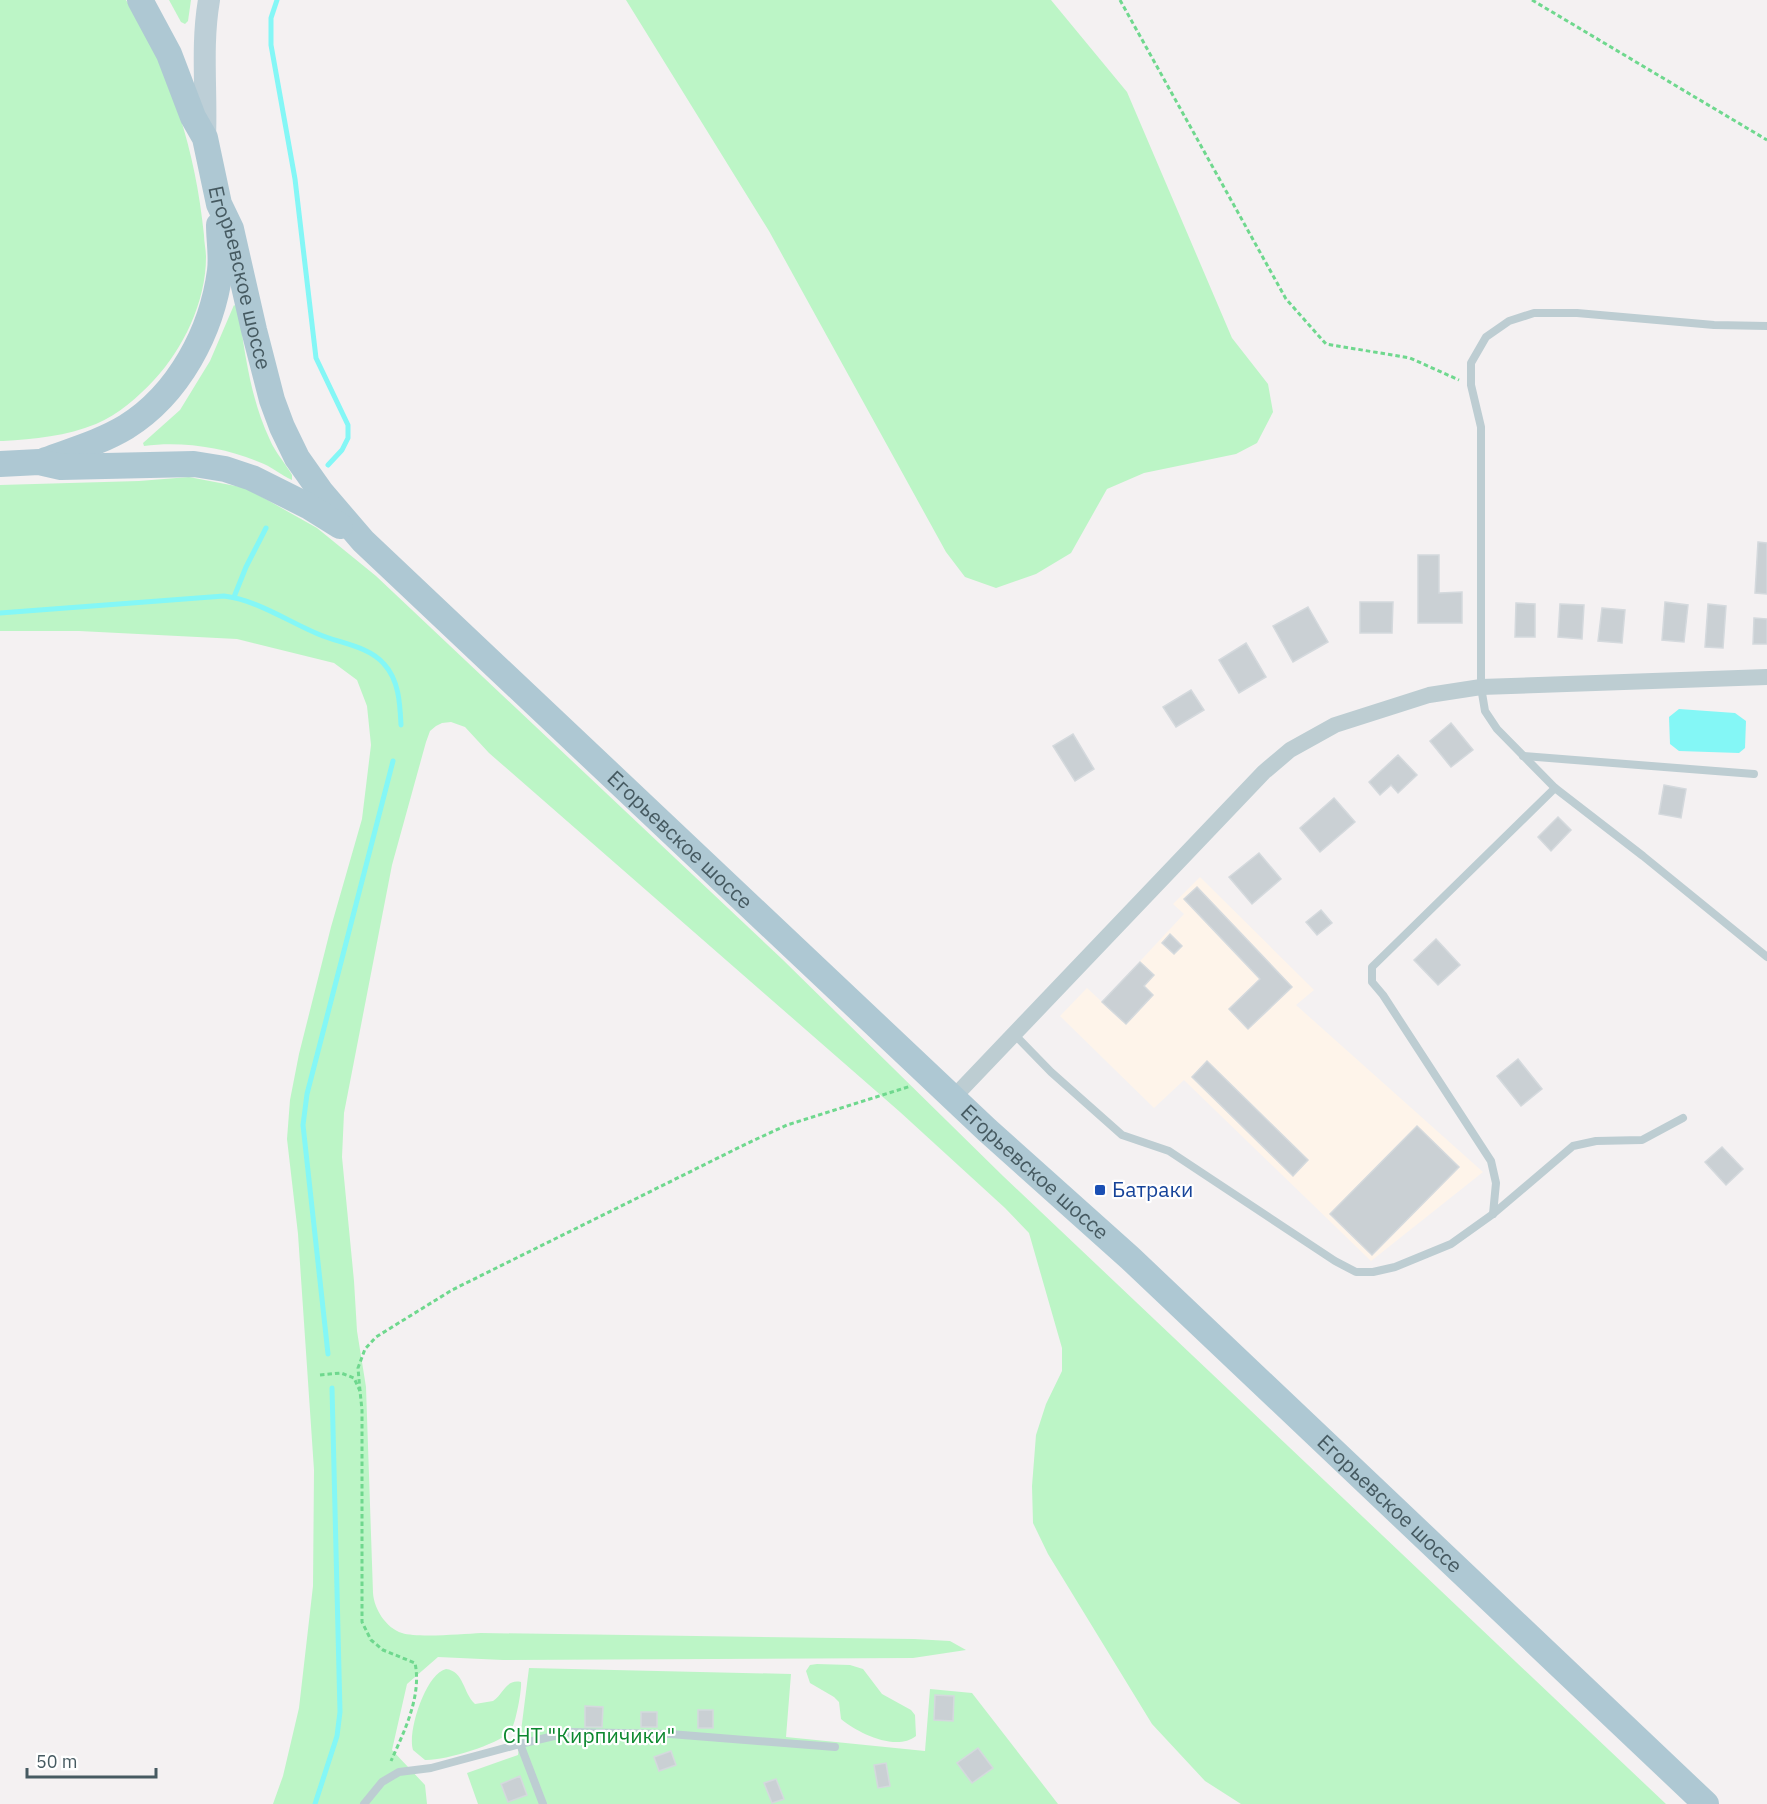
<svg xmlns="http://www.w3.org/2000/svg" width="1767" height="1804" font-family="'IBM Plex Sans',sans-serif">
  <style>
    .commercial { fill: #fef4ea }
    .green { fill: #bcf5c6 }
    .water { fill: #84f7f6 }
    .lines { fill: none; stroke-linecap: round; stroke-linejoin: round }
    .stream { stroke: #84f7f6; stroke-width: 5 }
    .building { fill: #cad0d4; stroke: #d4d9dd; stroke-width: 1.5 }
    .path { stroke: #6fd88e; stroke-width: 3; stroke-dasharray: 4.5 3; stroke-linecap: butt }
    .lane { stroke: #bdcdd2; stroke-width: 8 }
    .street { stroke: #bdcdd2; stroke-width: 16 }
    .secondary { stroke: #bdcfd7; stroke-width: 22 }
    .primary { stroke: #aec8d3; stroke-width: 26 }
    .transit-dot { fill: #1a4fb4; stroke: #fff; stroke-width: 2 }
    .labels { text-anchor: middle; stroke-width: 4.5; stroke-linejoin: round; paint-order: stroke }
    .street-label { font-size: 21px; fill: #465a61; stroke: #fff }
    .transit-label { font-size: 21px; fill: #164399; stroke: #fff; text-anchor: start }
    .park-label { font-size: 21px; fill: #0c882f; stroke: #fff }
  </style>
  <rect width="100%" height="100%" fill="#f4f1f2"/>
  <polygon class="commercial" points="1200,877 1314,990 1296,1005 1483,1172 1371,1261 1184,1080 1154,1108 1060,1016 1087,988 1102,1002 1184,914 1173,904"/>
  <g class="green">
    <path d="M0,0h126c45,70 70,153 78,235 0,7 2,15 2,22 0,45 -23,92 -52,123 -17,18 -35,34 -58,44 -29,12 -62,15 -93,17h-3z"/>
    <polygon points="169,0 191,0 188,21 185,24 181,22"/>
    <polygon points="626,0 1051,0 1127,92 1232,338 1268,384 1273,412 1257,443 1236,454 1144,473 1107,489 1071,553 1036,574 996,588 965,577 946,552 769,231"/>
    <path d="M234,305l4,3c7,44 12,90 32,132 5,12 15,23 22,35v5c-11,-5 -21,-14 -33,-18 -35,-15 -78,-21 -115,-16l-1,-3 37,-33 30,-49z"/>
    <path d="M189,477l57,11 71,40 59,48 406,383 221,217 663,628h-425l-36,-23 -53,-57 -104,-170 -15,-31 -1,-37 4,-51 10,-31 16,-33v-23l-33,-115 -24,-25 -105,-96 -411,-359 -24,-26 -14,-5 -9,1 -6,3 -6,5 -4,11 -34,123 -48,248 -2,44 12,124 3,50 9,56 7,206c1,16 13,35 29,40 15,5 61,1 79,0l433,6 36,2 16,9 -53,8 -410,2 -65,-3 -31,27 -15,66 33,35 2,19h-154l10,-28 16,-68 14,-122 1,-116 -16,-236 -11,-95 3,-39 9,-46 32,-127 31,-108 9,-74 -4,-39 -10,-26 -23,-17 -97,-24 -158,-8h-79v-146l139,-4z"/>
    <path d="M817,1664l33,1 13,4 19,25 29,16 4,5 1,21c-20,16 -58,-3 -75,-17l-2,-17 -5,-5 -24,-14 -4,-12 4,-6z"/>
    <polygon points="529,1668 791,1674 786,1737 925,1751 930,1689 972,1693 1058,1804 478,1804 467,1773 518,1755"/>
    <path d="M446,1669c18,2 17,24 29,35l18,-3c11,-7 12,-22 28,-19 1,8 -6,45 -11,50 -13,13 -67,29 -85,28l-12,-10c-6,-18 13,-77 33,-81z"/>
  </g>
  <polygon class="water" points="1679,709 1735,713 1746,721 1745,748 1739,753 1679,751 1670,744 1669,717"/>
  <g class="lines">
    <g class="stream">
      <polyline points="277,0 271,18 271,45 295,179 316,358 348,425 348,438 342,450 328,465"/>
      <polyline points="234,597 246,567 266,528"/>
      <path d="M0,613l224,-17c33,4 63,25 94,38 20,9 51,12 66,30 15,16 16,40 17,61"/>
      <polyline points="328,1354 303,1125 307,1094 393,761"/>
      <polyline points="315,1804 337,1736 340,1712 332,1388"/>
    </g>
  </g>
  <g class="building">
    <polygon points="1758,542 1767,543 1767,594 1755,593"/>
    <polygon points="1418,555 1439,555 1439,593 1462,592 1462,623 1418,623"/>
    <polygon points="1360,602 1393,602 1392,633 1360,633"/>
    <polygon points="1665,602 1688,605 1684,642 1662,640"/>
    <polygon points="1516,603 1535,604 1535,637 1515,637"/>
    <polygon points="1560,604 1584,605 1582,639 1558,637"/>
    <polygon points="1708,604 1726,606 1723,648 1705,647"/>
    <polygon points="1308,607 1328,642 1293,662 1273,626"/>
    <polygon points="1602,608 1625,610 1622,643 1598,641"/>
    <polygon points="1754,618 1767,619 1767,644 1753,644"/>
    <polygon points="1246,643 1266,677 1239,693 1219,660"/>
    <polygon points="1191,690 1204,710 1176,727 1163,707"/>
    <polygon points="1451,723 1473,750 1451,767 1430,741"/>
    <polygon points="1073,734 1094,769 1075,781 1053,746"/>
    <polygon points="1398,755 1417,775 1398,793 1391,785 1380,795 1369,782"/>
    <polygon points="1664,785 1686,789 1681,818 1659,814"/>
    <polygon points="1334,798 1355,822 1320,852 1300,828"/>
    <polygon points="1558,817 1571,830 1551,851 1538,837"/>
    <polygon points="1259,853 1281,879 1252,904 1229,877"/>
    <polygon points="1197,887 1292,987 1248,1029 1229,1009 1260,979 1184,899"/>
    <polygon points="1321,910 1332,923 1317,935 1306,922"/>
    <polygon points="1170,934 1182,946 1174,954 1162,943"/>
    <polygon points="1436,939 1460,965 1438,985 1414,960"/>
    <polygon points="1140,962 1154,975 1144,986 1153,995 1126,1024 1102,1002"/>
    <polygon points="1518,1059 1542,1089 1521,1106 1497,1076"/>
    <polygon points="1207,1061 1308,1160 1293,1176 1192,1077"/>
    <polygon points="1417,1126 1459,1167 1372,1255 1330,1214"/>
    <polygon points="1722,1147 1743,1169 1726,1185 1705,1162"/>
    <polygon points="935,1695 954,1696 953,1721 934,1720"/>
    <polygon points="585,1706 603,1707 602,1727 585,1727"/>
    <rect x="698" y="1710" width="15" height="18"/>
    <rect x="641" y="1712" width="16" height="15"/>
    <polygon points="978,1748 993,1768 972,1783 957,1763"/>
    <polygon points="671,1751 676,1765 659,1771 654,1757"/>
    <polygon points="886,1763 890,1786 878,1788 874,1765"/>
    <polygon points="520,1776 527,1795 508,1802 501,1784"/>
    <polygon points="776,1779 784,1799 772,1803 764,1783"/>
  </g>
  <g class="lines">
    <g class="path">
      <polyline points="1120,0 1286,299 1326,344 1410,358 1459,380"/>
      <polyline points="1532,0 1767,140"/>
      <path d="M320,1375l21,-2 13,5 6,13 2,19v212l9,18 12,10 32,13c7,33 -11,69 -24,98"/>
      <polyline points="360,1391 358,1368 365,1349 376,1337 452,1290 748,1143 787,1125 911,1086"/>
    </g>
    <g class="lane">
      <polyline points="1767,326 1714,325 1577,313 1534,313 1509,321 1486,337 1471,363 1471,385 1481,427 1481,687 1485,711 1497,729 1555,788 1643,856 1767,957"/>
      <polyline points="1523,756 1754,774"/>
      <polyline points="1014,1034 1051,1072 1122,1135 1169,1151 1335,1261 1356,1272 1373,1272 1395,1267 1451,1244 1493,1214 1573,1146 1596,1141 1642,1140 1683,1118"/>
      <polyline points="1493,1214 1496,1183 1491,1161 1383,995 1372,982 1372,967 1555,788"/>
      <polyline points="520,1744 543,1804"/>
      <polyline points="364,1804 382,1782 399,1772 431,1768 520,1744 571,1732 670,1734 835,1747"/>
    </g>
    <polyline class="street" points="953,1098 1264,772 1290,750 1335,725 1429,695 1481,687 1767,677"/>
    <path class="secondary" d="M205,138c2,-47 -4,-92 4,-138"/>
    <g class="primary">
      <path id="s1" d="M140,0l29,54 24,63 12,21 14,66 12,25 23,101 18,70 10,27 15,31 24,34 42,49 624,589 143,128 576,546"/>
      <path d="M46,460c27,-10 55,-18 80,-33 53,-33 86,-96 94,-156 2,-15 -1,-31 -1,-46"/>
      <polyline points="0,464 39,462 61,467 194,464 225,469 252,478 308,506 340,526"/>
    </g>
  </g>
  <rect class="transit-dot" x="1094" y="1184" width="12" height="12" rx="3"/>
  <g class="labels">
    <g class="street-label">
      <text dy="7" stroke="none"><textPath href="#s1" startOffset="297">Егорьевское шоссе</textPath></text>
      <text dy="7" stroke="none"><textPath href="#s1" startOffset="1029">Егорьевское шоссе</textPath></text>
      <text dy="7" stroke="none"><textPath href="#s1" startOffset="1515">Егорьевское шоссе</textPath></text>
      <text dy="7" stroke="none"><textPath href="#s1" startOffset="2001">Егорьевское шоссе</textPath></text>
    </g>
    <g class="transit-label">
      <text x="1112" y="1197">Батраки</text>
    </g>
    <g class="park-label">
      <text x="589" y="1743">СНТ "Кирпичики"</text>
    </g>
  </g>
  <path d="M27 1768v9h129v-9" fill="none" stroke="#465a61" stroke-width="3"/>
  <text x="36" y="1768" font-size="18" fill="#465a61" stroke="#ffffff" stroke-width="4.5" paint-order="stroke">50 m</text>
</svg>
